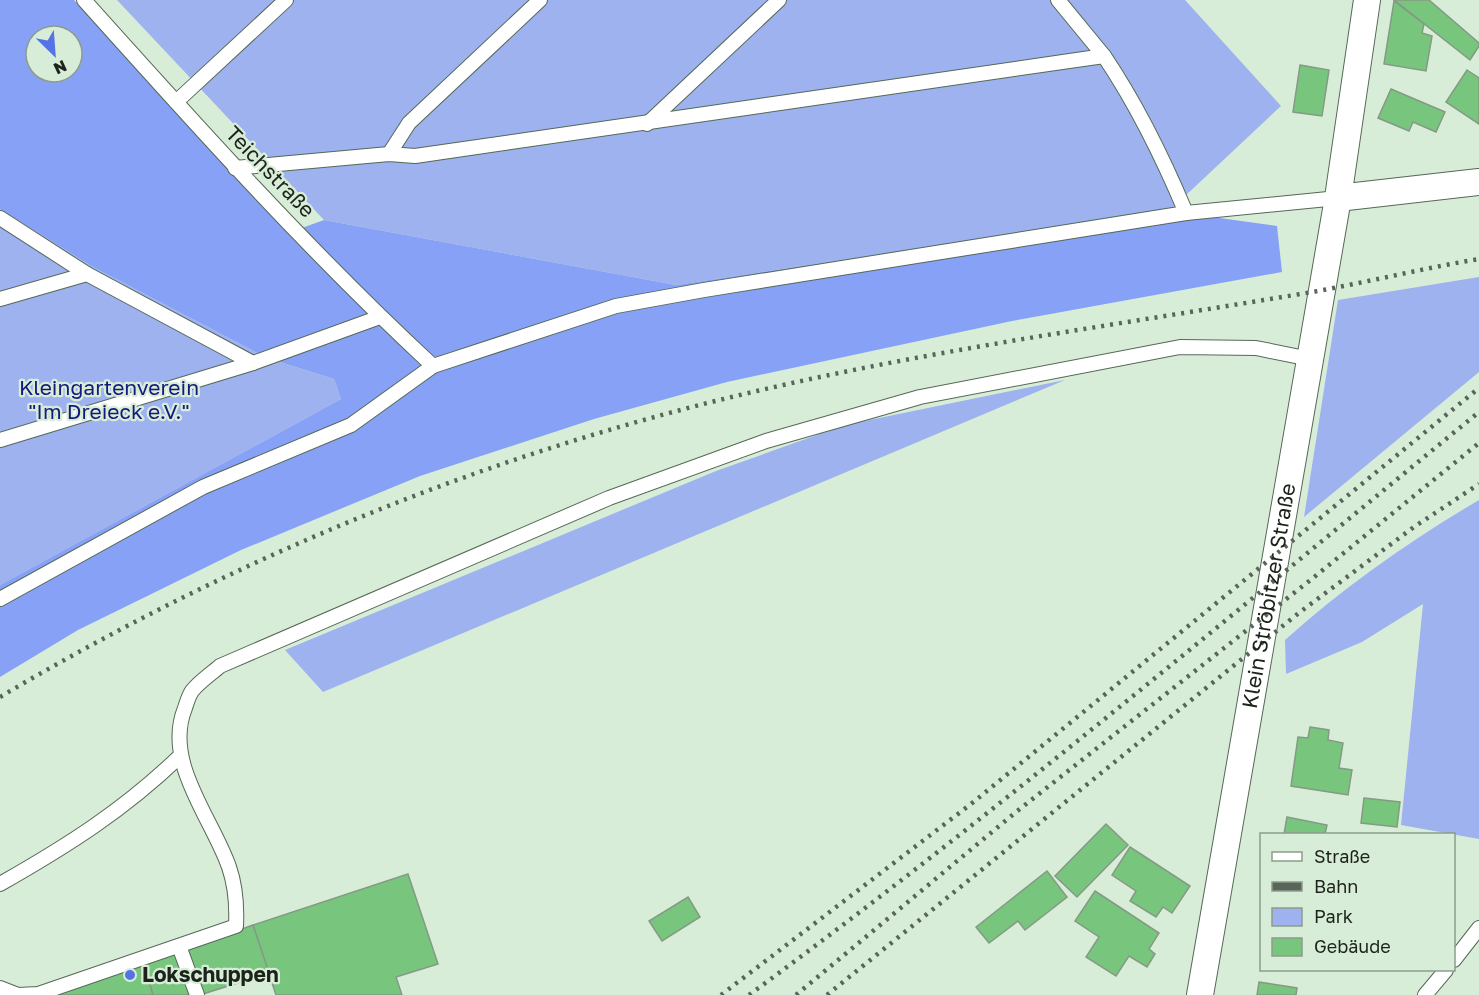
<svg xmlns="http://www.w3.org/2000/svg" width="1479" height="995" font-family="'Golos Text',sans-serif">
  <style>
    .green { fill: #9db2ef }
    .forest { fill: #87a1f7; fill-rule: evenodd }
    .building { fill: #78c67d; stroke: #859985; stroke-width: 1.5 }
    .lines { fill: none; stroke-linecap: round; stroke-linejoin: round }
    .lane-casing { stroke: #556856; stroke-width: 16 }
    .street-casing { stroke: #556856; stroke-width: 28 }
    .lane { stroke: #fff; stroke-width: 14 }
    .street { stroke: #fff; stroke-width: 26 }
    .rail { stroke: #596559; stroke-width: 4.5; stroke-dasharray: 3 6; stroke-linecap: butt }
    .poi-dot { fill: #5672e7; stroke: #d8edd8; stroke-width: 2 }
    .labels { text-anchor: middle; stroke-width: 4.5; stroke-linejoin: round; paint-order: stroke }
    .street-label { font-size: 21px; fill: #1b231b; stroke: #d8edd8 }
    .park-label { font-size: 21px; fill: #15197b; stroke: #d8edd8 }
    .poi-label { font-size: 21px; font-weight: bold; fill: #1b231b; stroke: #d8edd8; text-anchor: start }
  </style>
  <rect width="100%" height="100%" fill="#d8edd8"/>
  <g class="green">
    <polygon points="117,0 1185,0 1281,106 1169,211 676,285 324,220"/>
    <polygon points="0,209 93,267 267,358 334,379 341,399 0,585"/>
    <polygon points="1479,277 1479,372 1304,517 1338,300"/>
    <polygon points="1065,380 323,692 285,650 716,471 845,425"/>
    <path d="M1479,500v339l-78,-14 22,-221 -61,38 -76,32 -1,-34c59,-53 126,-100 194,-140z"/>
  </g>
  <path class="forest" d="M0,0h74l214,233 36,-13 352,65 493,-74 108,15 5,46 -270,49 -285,61 -133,37 -174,57 -179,74 -163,80 -78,47v-92l341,-186 -7,-20 -67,-21 -174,-91 -93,-58zM36,36h36v36h-36z"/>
  <g class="building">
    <polygon points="1394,0 1429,0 1479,43 1479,46 1470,60"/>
    <polygon points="1394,1 1424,24 1422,33 1432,36 1426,71 1384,64"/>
    <polygon points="1300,65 1329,70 1322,116 1293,112"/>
    <polygon points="1467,70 1479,78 1479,124 1446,102"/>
    <polygon points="1391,89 1445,112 1436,132 1413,122 1409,131 1378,118"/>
    <polygon points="1310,727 1329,730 1328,740 1343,743 1339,768 1352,770 1348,795 1291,786 1298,737 1308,738"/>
    <polygon points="1364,798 1400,802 1397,827 1361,823"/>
    <polygon points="1287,817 1327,825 1325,834 1284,834"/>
    <polygon points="1106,824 1128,845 1077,897 1055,876"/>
    <polygon points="1130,847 1190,886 1172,913 1163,907 1156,917 1130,901 1136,891 1112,875"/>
    <polygon points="1047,871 1067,897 1025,930 1018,921 989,943 976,927"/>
    <polygon points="408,874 438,964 396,977 402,995 276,995 253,925"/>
    <polygon points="1095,891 1159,933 1149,949 1155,954 1147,967 1129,956 1116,976 1086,957 1099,937 1075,921"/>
    <polygon points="688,897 700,917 662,941 649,921"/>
    <polygon points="253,925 269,973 200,995 153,995 144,965"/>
    <polygon points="144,965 153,995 49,995"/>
    <polygon points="1259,982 1297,988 1296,995 1257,995"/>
  </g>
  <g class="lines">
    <g class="lane-casing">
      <g id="lane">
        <path d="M84,0c113,126 225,251 349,366"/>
        <polyline points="1058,0 1104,56"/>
        <polyline points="176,102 286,0"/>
        <polyline points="647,124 779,0"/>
        <polyline points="389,154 409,123 540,0"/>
        <path d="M235,168l154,-14 26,2 689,-100c33,49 59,102 82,157"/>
        <polyline points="0,218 87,274 253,363"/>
        <polyline points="0,299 87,274"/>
        <polyline points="0,440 253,363 380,317"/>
        <polyline points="0,599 203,487 351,425 433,366 616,306 704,290 1186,213 1338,198"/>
        <path d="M0,884c67,-38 124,-74 180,-128"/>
        <polyline points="179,946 197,995"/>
        <polyline points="1454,960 1479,928"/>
        <path d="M0,988l18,7 20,-1 198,-68c1,-21 0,-39 -7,-59 -17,-49 -66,-105 -44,-159 2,-6 4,-13 7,-17 7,-9 19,-17 28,-25l389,-168 157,-57 154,-44 260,-50 76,1 54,11"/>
        <polyline points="1425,995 1446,970"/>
      </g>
    </g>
    <g class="street-casing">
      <g id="street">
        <polyline points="1338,198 1479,182"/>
        <path id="s1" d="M1200,995l138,-797 29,-198"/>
      </g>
    </g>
    <use href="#lane" class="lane"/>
    <use href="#street" class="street"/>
    <g class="rail">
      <path d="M0,697c206,-122 420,-215 651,-279 219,-61 444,-89 667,-127 54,-10 107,-23 161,-32"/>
      <polyline points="721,995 971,804 1479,388"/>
      <path d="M749,995c251,-184 489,-386 730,-583"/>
      <polyline points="796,995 1016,812 1313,578 1479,443"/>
      <polyline points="827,995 1300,612 1414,527 1479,484"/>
    </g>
  </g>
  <circle class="poi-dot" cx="130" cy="975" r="6"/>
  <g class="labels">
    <g class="street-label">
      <text transform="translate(270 172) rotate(46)" y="7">Teichstraße</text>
      <text dy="7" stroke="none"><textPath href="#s1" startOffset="405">Klein Ströbitzer Straße</textPath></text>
    </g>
    <g class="park-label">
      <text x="109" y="395">Kleingartenverein<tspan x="109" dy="24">"Im Dreieck e.V."</tspan></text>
    </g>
    <g class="poi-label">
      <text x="142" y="982">Lokschuppen</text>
    </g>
  </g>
  <rect x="1260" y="833" width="195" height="138" fill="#d8edd8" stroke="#8c9c8c" stroke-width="1.5"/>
  <rect x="1272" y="852" width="30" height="9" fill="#ffffff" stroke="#8c9c8c" stroke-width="1.5"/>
  <text x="1314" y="863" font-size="18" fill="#1b231b">Straße</text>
  <rect x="1272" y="882" width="30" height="9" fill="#596559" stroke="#8c9c8c" stroke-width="1.5"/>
  <text x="1314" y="893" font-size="18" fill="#1b231b">Bahn</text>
  <rect x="1272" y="908" width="30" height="18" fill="#9db2ef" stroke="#8c9c8c" stroke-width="1.5"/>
  <text x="1314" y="923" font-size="18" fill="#1b231b">Park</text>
  <rect x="1272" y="938" width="30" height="18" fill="#78c67d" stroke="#8c9c8c" stroke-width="1.5"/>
  <text x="1314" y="953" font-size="18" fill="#1b231b">Gebäude</text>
  <g transform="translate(54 54) rotate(155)"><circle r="28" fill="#d8edd8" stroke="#8c9c8c" stroke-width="1.5"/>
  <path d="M0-4.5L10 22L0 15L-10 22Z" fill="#5672e7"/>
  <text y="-9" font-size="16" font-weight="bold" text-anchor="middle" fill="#1b231b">N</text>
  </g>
</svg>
